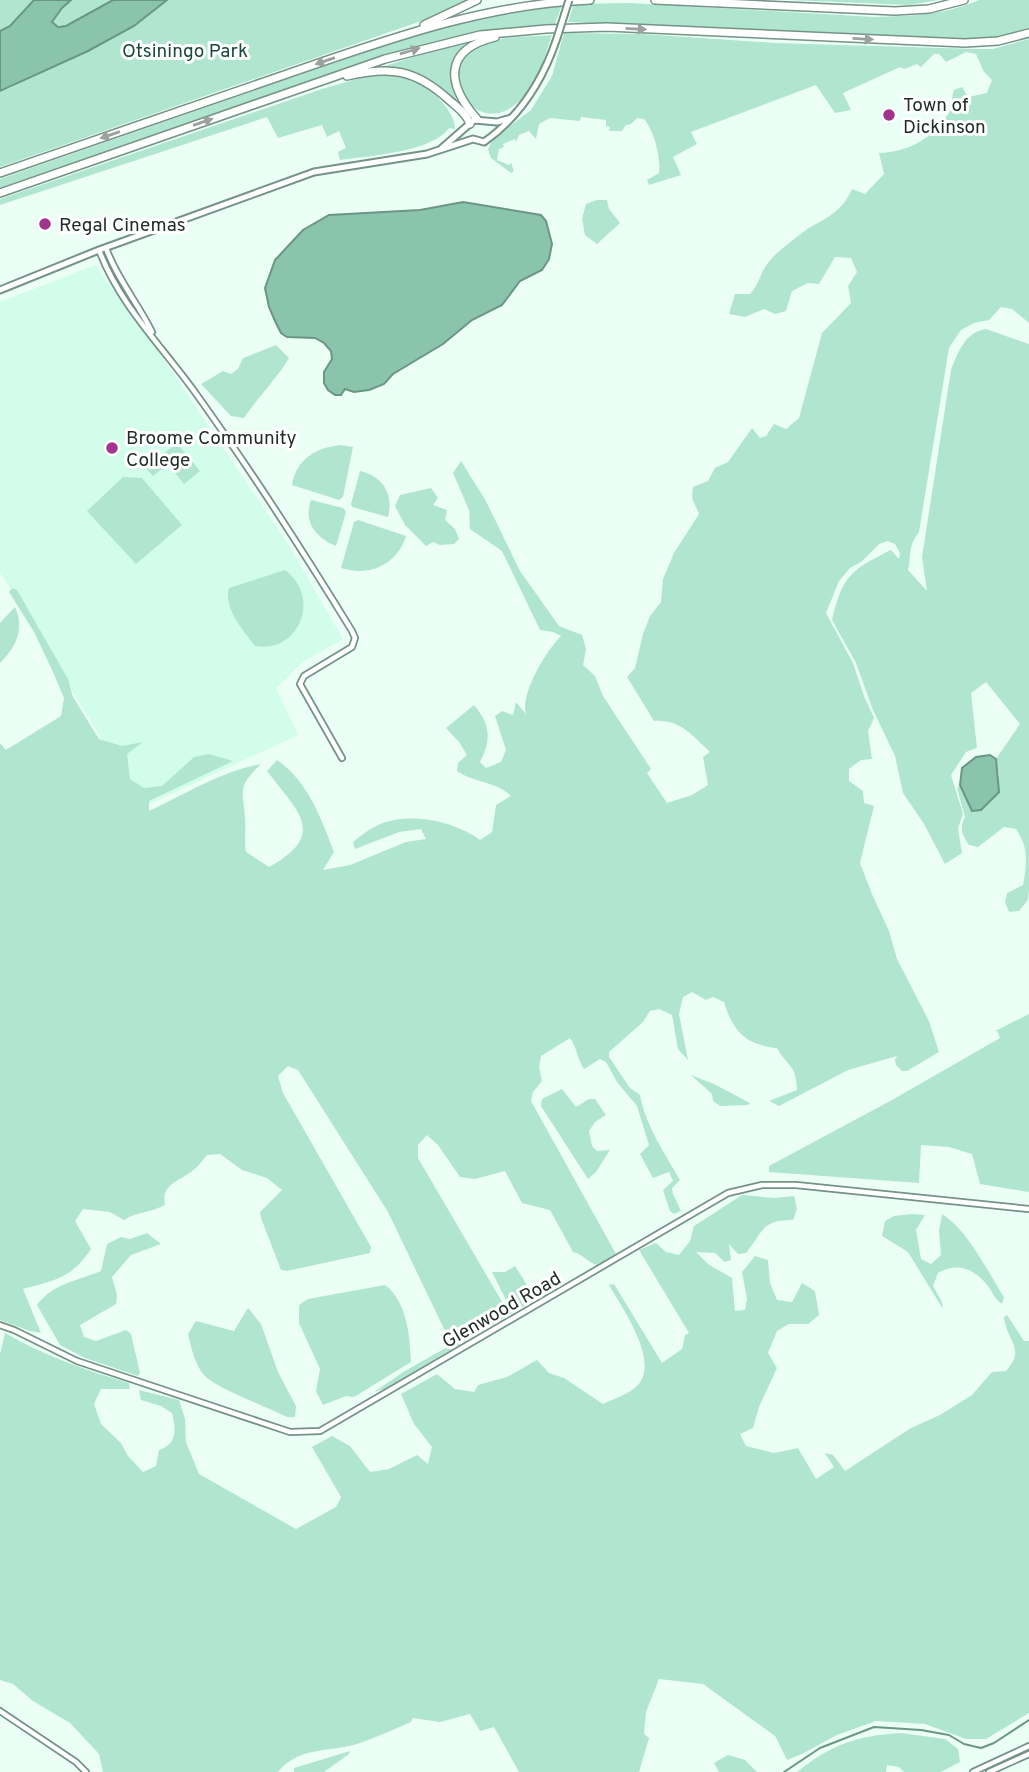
<svg xmlns="http://www.w3.org/2000/svg" width="1029" height="1772" font-family="Overpass,sans-serif">
  <style>
    .built { fill: #d3fdeb }
    .green { fill: #b0e6cf }
    .water { fill: #8ac4ab; stroke: #6a9784; stroke-width: 2 }
    .lines { fill: none; stroke-linecap: round; stroke-linejoin: round }
    .stream { stroke: #6a9784; stroke-width: 2 }
    .tertiary-casing { stroke: #759386; stroke-width: 8 }
    .primary-casing { stroke: #759386; stroke-width: 9 }
    .motorway-casing { stroke: #759386; stroke-width: 10 }
    .tertiary { stroke: #fff; stroke-width: 4.5 }
    .primary { stroke: #fff; stroke-width: 5 }
    .motorway { stroke: #fff; stroke-width: 7 }
    .primary-bridge-casing { stroke: #759386; stroke-width: 9; stroke-linecap: butt }
    .primary-bridge { stroke: #fff; stroke-width: 5 }
    .oneway { fill: #9ba19e }
    .poi-dot { fill: #a4338f; stroke: #fff; stroke-width: 2.5 }
    .labels { text-anchor: middle; stroke-width: 6; stroke-linejoin: round; paint-order: stroke }
    .park-label { font-size: 19px; fill: #1a4a39; stroke: #fff }
    .poi-label { font-size: 19px; fill: #212e28; stroke: #fff; text-anchor: start }
    .street-label { font-size: 19px; fill: #212e28; stroke: #fff }
  </style>
  <rect width="100%" height="100%" fill="#ebfff6"/>
  <polygon class="built" points="95,265 157,349 290,547 343,639 303,662 276,688 298,735 143,807 0,572 0,302"/>
  <g class="green">
    <polygon points="0,0 34,0 10,26 0,31"/>
    <polygon points="71,0 113,0 66,26 54,25 52,23 62,8"/>
    <polygon points="166,0 470,0 433,17 0,167 0,91 10,88"/>
    <polygon points="789,0 939,0 909,5"/>
    <path d="M979,0h50v28l-28,8 -36,3 -397,-17 6,-18 55,-1 246,14c36,-1 70,-2 104,-17z"/>
    <polygon points="562,5 555,24 478,32 436,41 287,89 0,188 0,179 420,33 492,15"/>
    <path d="M564,33l78,1 133,9 201,6h17l36,-10v284l-17,-14 -11,-2 -12,13 -15,3 -13,7 -12,18 -30,184c-12,16 -7,21 -11,38l19,21 -5,-34 29,-187c7,-18 14,-38 35,-41l43,15v545l-1,11 -9,11 -10,1 -4,-10 2,-9 16,-8c4,-24 6,-36 -7,-56l-12,-2 -26,20 -9,-2c-7,-10 -10,-17 -4,-28l-8,-29 3,-3 12,26 27,-36 -3,-16 24,-35 -34,-42 -15,11 6,55 -11,4 -15,23 12,39 -5,14 4,25 -17,11 -21,-40 -21,-31 -8,-37 -22,-46 -17,-47 -24,-43c11,-45 19,-50 59,-70l8,9 1,-6 -5,-9 -8,-3 -8,3 -18,18 -11,6 -11,13 -13,32 27,50 11,33 10,22 -6,13 4,28 -11,1 -12,9v12l14,10 1,12 10,3 -14,57 12,31 17,37 8,28 32,62 10,31 -32,19h-5l-6,-6 -1,-5 2,-4 -49,14 -69,36 -10,-5 28,-11c-1,-27 -10,-23 -20,-42 -31,-3 -44,-16 -53,-46l-11,-5 -7,3 -14,-8 -9,5 -4,17 9,46 -10,-11 -6,-34 -13,-6 -9,2 -7,11 -34,30v5l21,31 10,7c6,31 24,57 40,85l-8,8 1,6 8,17 -7,3 -4,-3 -7,-21 10,-9 -4,-9 -16,6 -13,-24 9,-9 -12,-39 -20,-24 -11,-20 -6,-3 -16,10c-7,-10 -7,-22 -14,-31l-29,18 -2,11 3,14 -9,11 -2,9 85,153 -19,11c-10,-3 -14,-11 -24,-13l-23,-42 -28,-7 -17,-32 -30,8 -15,-2 -22,-32 -11,-10 -9,10v13l90,154h4l-20,-40h13l10,-6 21,33 -152,90 -10,3 31,-21 67,-38 -7,-7 -20,5 -57,-119 -90,-142 -10,-4 -10,10 5,17 88,154 -1,6 -83,18 -6,-1 -20,-52 -1,-6 22,-22 -15,-12 -25,-8 -22,-16 -13,1c-5,6 -10,13 -16,17 -14,10 -30,13 -26,33 -15,8 -27,6 -41,15l-14,-8 -27,-3 -8,12 16,28c-20,30 -36,31 -68,40l18,44 -11,-2 -30,-11v-577l6,7 55,-34 3,-18 -11,-26 -19,-40 -25,-40 3,-4 5,2 51,89 5,18 26,42 23,7 21,-4 -16,12 3,25 14,9 18,-2 32,-29 15,-3 24,7 -84,40v10c36,-17 73,-40 112,-47 -24,23 -18,25 -16,54 1,12 -1,22 1,34l23,15c60,-33 28,-56 -2,-96l10,-11c31,21 44,58 57,92l-11,18 27,-5 56,-23 20,-3 -5,-10 -22,3 -44,17 -2,-7c10,-8 20,-16 33,-20 29,-9 70,0 94,18l12,-8 4,-27 15,-9c-15,-15 -37,-13 -54,-25l1,-8 9,-8 -8,-13 -13,-14 28,-23c16,19 18,34 6,57l6,6 15,-6 5,-12 -11,-34 7,-5 11,4 3,-13 10,12c-6,-20 20,-63 35,-78l-8,-4 -13,-2 -38,-79 -32,-22 -1,-19 -16,-37 8,-12 25,40 34,70 39,55 23,9 4,14 -3,16 12,11 8,20 48,73 -4,4 20,30 25,-8 16,-10 -5,-28 7,-5c-17,-16 -30,-33 -56,-31l-27,-44 8,-9 8,-34 7,-18 11,-14 2,-23 11,-26 25,-39 -7,-16 1,-11 15,-6 7,-13 13,-6 24,-34 8,10 6,-2 8,-12 12,5 13,-11 23,-85 29,-30 -3,-17 9,-14 -6,-14 -16,-1 -16,27 -11,-1 -16,8 -6,20 -11,3 -11,-5 -19,8 -16,-3 6,-20h15c11,-12 9,-22 22,-36 5,-6 31,-26 37,-30 21,-12 33,-17 43,-39l13,5 19,-20 -5,-21c30,-1 55,-15 71,-42 3,-6 1,-14 4,-21l8,-3 6,10 19,-4 5,-13 -8,-8 -8,-18 -10,-2 -20,10 -7,-8h-5l-13,13 -4,-3 -13,5 -4,-2 -57,26 8,17 -16,3 -19,-28 -125,47 6,12 -24,13 8,18 -32,10 -2,-5 12,-7c2,-16 -5,-42 -15,-54l-7,-1 -6,6 -5,1 -4,6h-13l1,-4 -4,-1v-6l-25,-3 -1,4 -30,-3 -11,6 -3,15 -7,-8 -10,4 -3,7 -1,-3 -12,5 1,3 -5,2 -2,11 12,5 2,-2 3,8 -3,2 -20,-15 -3,-9 5,-10 38,-29 21,-34z"/>
    <path d="M552,35c-6,15 -10,36 -20,50 -47,73 -104,-13 -55,-39 21,-11 51,-9 75,-11z"/>
    <path d="M471,42c-23,20 -24,33 -13,61 -23,-22 -44,-35 -76,-36l47,-15z"/>
    <path d="M374,74c9,0 20,-1 28,2 21,5 53,31 53,53l-6,-1c-16,24 -81,28 -109,32l-2,-8 8,-4 -7,-17 -12,6 -5,-12 -44,13 -11,-21 -267,88v-6l322,-110z"/>
    <polygon points="597,200 607,200 609,209 620,223 597,244 585,235 582,219 586,204"/>
    <path d="M276,345l13,13c-13,22 -31,39 -45,60l-13,-2 -30,-32 22,-13 8,3 7,-5 5,-11z"/>
    <polygon points="177,443 200,471 184,484 168,464 153,476 140,462 156,449 162,455"/>
    <path d="M340,445l13,2 -10,50 -4,3 -47,-15c4,-26 24,-37 48,-40z"/>
    <path d="M360,471c22,5 34,22 28,46l-36,-10 -1,-3z"/>
    <polygon points="123,477 142,478 182,525 136,564 87,511"/>
    <polygon points="431,488 438,498 433,505 447,510 445,520 455,529 459,539 454,544 440,545 433,542 426,546 405,525 395,506 400,495"/>
    <path d="M311,500l32,8 3,4 -10,34c-20,-8 -33,-24 -25,-46z"/>
    <path d="M358,520l48,16c-9,29 -37,41 -65,32l13,-46z"/>
    <path d="M285,570c37,27 14,84 -30,76 -11,-15 -32,-38 -26,-58z"/>
    <path d="M15,607c10,22 1,40 -15,56v-40z"/>
    <polygon points="1029,1014 1029,1192 980,1184 972,1154 949,1147 921,1145 919,1183 769,1172 769,1166 892,1100 1000,1038 997,1031 995,1031"/>
    <polygon points="691,1075 714,1084 750,1103 748,1105 720,1106 713,1101 712,1094"/>
    <polygon points="562,1089 576,1107 589,1099 595,1099 606,1115 595,1122 589,1131 592,1146 597,1151 610,1150 596,1172 588,1179 541,1106 542,1099"/>
    <path d="M742,1195l32,3 20,-2 3,13 -4,11c-32,0 -29,11 -47,33l-8,1 -9,-10 2,16 -6,2 -10,-9 -19,-1 12,12 24,14 3,33 10,-1 2,-11 -5,-27 13,-16 13,4 2,23 7,17 15,2 10,-19 13,8 4,24 -11,9h-19l-12,7 -9,22 9,15 -18,39 -6,21 -13,6 6,12 28,7 24,-5 18,31 18,-12 -9,-14 8,2 12,16 66,-43 29,-13 32,-20 20,-23 14,-1c21,-23 0,-30 -2,-54l3,-2 2,3 15,23h5v372l-43,26h-20l-41,-15 -49,-3 -39,14 -35,19 -15,6 -12,-24 -72,-52 -44,-5 -13,33 -2,22 5,4 -10,34h-120l-25,-45 -14,4 -10,-17 -30,8 -27,-4 -2,4c-17,7 -34,15 -51,21 -29,10 -60,2 -82,29h-175l-4,-18 -29,-31 -37,-22 -20,-17 -13,-4v-326l5,-21c40,23 80,37 124,50l1,6h-29l-7,15 7,20 20,19 7,13 15,16 13,-6 3,-16c18,-6 17,-20 13,-37l-11,-7 -20,-6 -2,-10 40,10 6,19 1,23 13,32 97,55 40,-22 5,-10 -29,-50 20,-11 18,10 20,26 19,-3 28,-14 11,9 4,-17 -18,-23 -13,-30 36,-20 18,15 19,3 4,-7 29,-8 30,-17 12,13 15,5 39,26c10,-5 26,-10 34,-18 24,-24 -15,-78 -28,-101l5,-1 48,79 20,-14 3,-14 4,-2 -50,-83 17,-7 10,9 13,3 11,-14 4,-15z"/>
    <path d="M913,1214l12,1 -9,15 5,29 10,5 10,-9 -2,-24 3,-17c25,15 46,58 62,83l-2,7c-8,-6 -9,-11 -14,-18 -14,-18 -31,-24 -50,-13l-5,13 9,16 1,7 -35,-57 -26,-16 3,-15 9,-5z"/>
    <path d="M147,1233l14,11 -30,11 -19,22 5,18 -1,9 -36,21 4,12 12,4 30,-11 5,4 9,39 -2,3 -53,-18 -25,-13 -23,-40c15,-21 42,-25 64,-34l6,-27 14,-7 9,2z"/>
    <path d="M385,1285c22,16 25,52 26,77l-57,35 -8,-1 -23,9 -7,-14 4,-22 -21,-46v-18l9,-6z"/>
    <path d="M248,1308l13,16 17,48 18,34 -1,11h-8c-19,-10 -72,-29 -83,-42 -9,-10 -13,-28 -16,-41l8,-13 38,10z"/>
    <path d="M901,1733l44,6 13,10 2,13 -19,10h-37l-5,-5 -12,-2 -1,7h-89c35,-28 59,-36 104,-39z"/>
    <polygon points="350,1751 349,1754 324,1772 294,1772 294,1768"/>
    <polygon points="728,1755 745,1760 757,1772 719,1772 714,1763"/>
  </g>
  <g class="water">
    <polygon points="34,0 71,0 62,8 52,22 58,27 66,26 113,0 167,0 134,26 88,51 0,91 0,31 10,26"/>
    <polygon points="463,202 541,215 546,221 552,244 549,259 542,270 520,281 502,305 472,320 443,344 393,374 384,384 369,390 354,392 345,389 341,395 335,395 328,390 324,383 324,372 332,359 331,351 324,343 315,338 287,337 281,333 275,321 269,307 265,288 275,260 303,230 329,215 420,210"/>
    <polygon points="990,755 996,759 999,792 981,810 972,811 960,785 962,768 976,757"/>
  </g>
  <g class="lines">
    <polyline class="stream" points="784,1772 820,1748 874,1727 921,1730 949,1735 964,1744 981,1748 994,1743 1029,1720"/>
    <g class="tertiary-casing">
      <g id="tertiary">
        <path d="M106,248c11,31 32,55 46,84"/>
        <path d="M99,250c21,56 64,97 98,145 55,77 106,156 155,236l3,7 -3,9 -48,29 -4,8 42,74"/>
        <polyline points="0,1325 14,1330 77,1361 290,1432 320,1431 728,1193 762,1185 796,1185 1029,1209"/>
        <polyline points="0,1711 76,1762 86,1772"/>
        <polyline points="973,1772 1029,1746"/>
        <polyline points="989,1772 1029,1754"/>
      </g>
    </g>
    <g class="primary-casing">
      <g id="primary">
        <polyline points="442,148 474,120 497,122 511,118"/>
        <path d="M0,290l99,-40 215,-78 113,-18 46,-15 11,3c37,-26 59,-62 73,-104"/>
      </g>
    </g>
    <g class="motorway-casing">
      <g id="motorway">
        <polyline points="655,0 895,11 929,9 964,0"/>
        <polyline points="424,25 477,0"/>
        <path d="M347,76c43,-10 68,-7 102,24 8,7 17,13 21,24"/>
        <path d="M477,119c-30,-34 -35,-69 18,-82"/>
        <path d="M0,173c96,-33 191,-66 287,-99 99,-34 197,-70 303,-74"/>
        <polyline points="0,193 385,59 480,35 546,29 607,27 965,43 998,41 1029,33"/>
      </g>
    </g>
    <use href="#tertiary" class="tertiary"/>
    <use href="#primary" class="primary"/>
    <use href="#motorway" class="motorway"/>
    <g class="primary-bridge-casing">
      <polyline id="primary-bridge" points="557,38 569,0"/>
    </g>
    <use href="#primary-bridge" class="primary-bridge"/>
  </g>
  <defs><path id="oneway-solid" d="M-6-.8H1V-3.2L6.5 0L1 3.2V.8H-6Z" transform="scale(1.75)"/></defs>
  <g class="oneway">
    <use href="#oneway-solid" transform="translate(636 29) rotate(3)"/>
    <use href="#oneway-solid" transform="translate(863 39) rotate(3)"/>
    <use href="#oneway-solid" transform="translate(410 51) rotate(-16)"/>
    <use href="#oneway-solid" transform="translate(325 61) rotate(161)"/>
    <use href="#oneway-solid" transform="translate(203 122) rotate(-19)"/>
    <use href="#oneway-solid" transform="translate(110 135) rotate(161)"/>
  </g>
  <g class="poi-dot">
    <circle cx="889" cy="115" r="7"/>
    <circle cx="45" cy="224" r="7"/>
    <circle cx="112" cy="448" r="7"/>
  </g>
  <g class="labels">
    <g class="park-label">
      <text x="185" y="57">Otsiningo Park</text>
    </g>
    <g class="poi-label">
      <text x="903" y="111">Town of<tspan x="903" dy="22">Dickinson</tspan></text>
      <text x="59" y="231">Regal Cinemas</text>
      <text x="126" y="444">Broome Community<tspan x="126" dy="22">College</tspan></text>
    </g>
    <g class="street-label">
      <text transform="translate(501 1309) rotate(-30)" y="7">Glenwood Road</text>
    </g>
  </g>
</svg>
